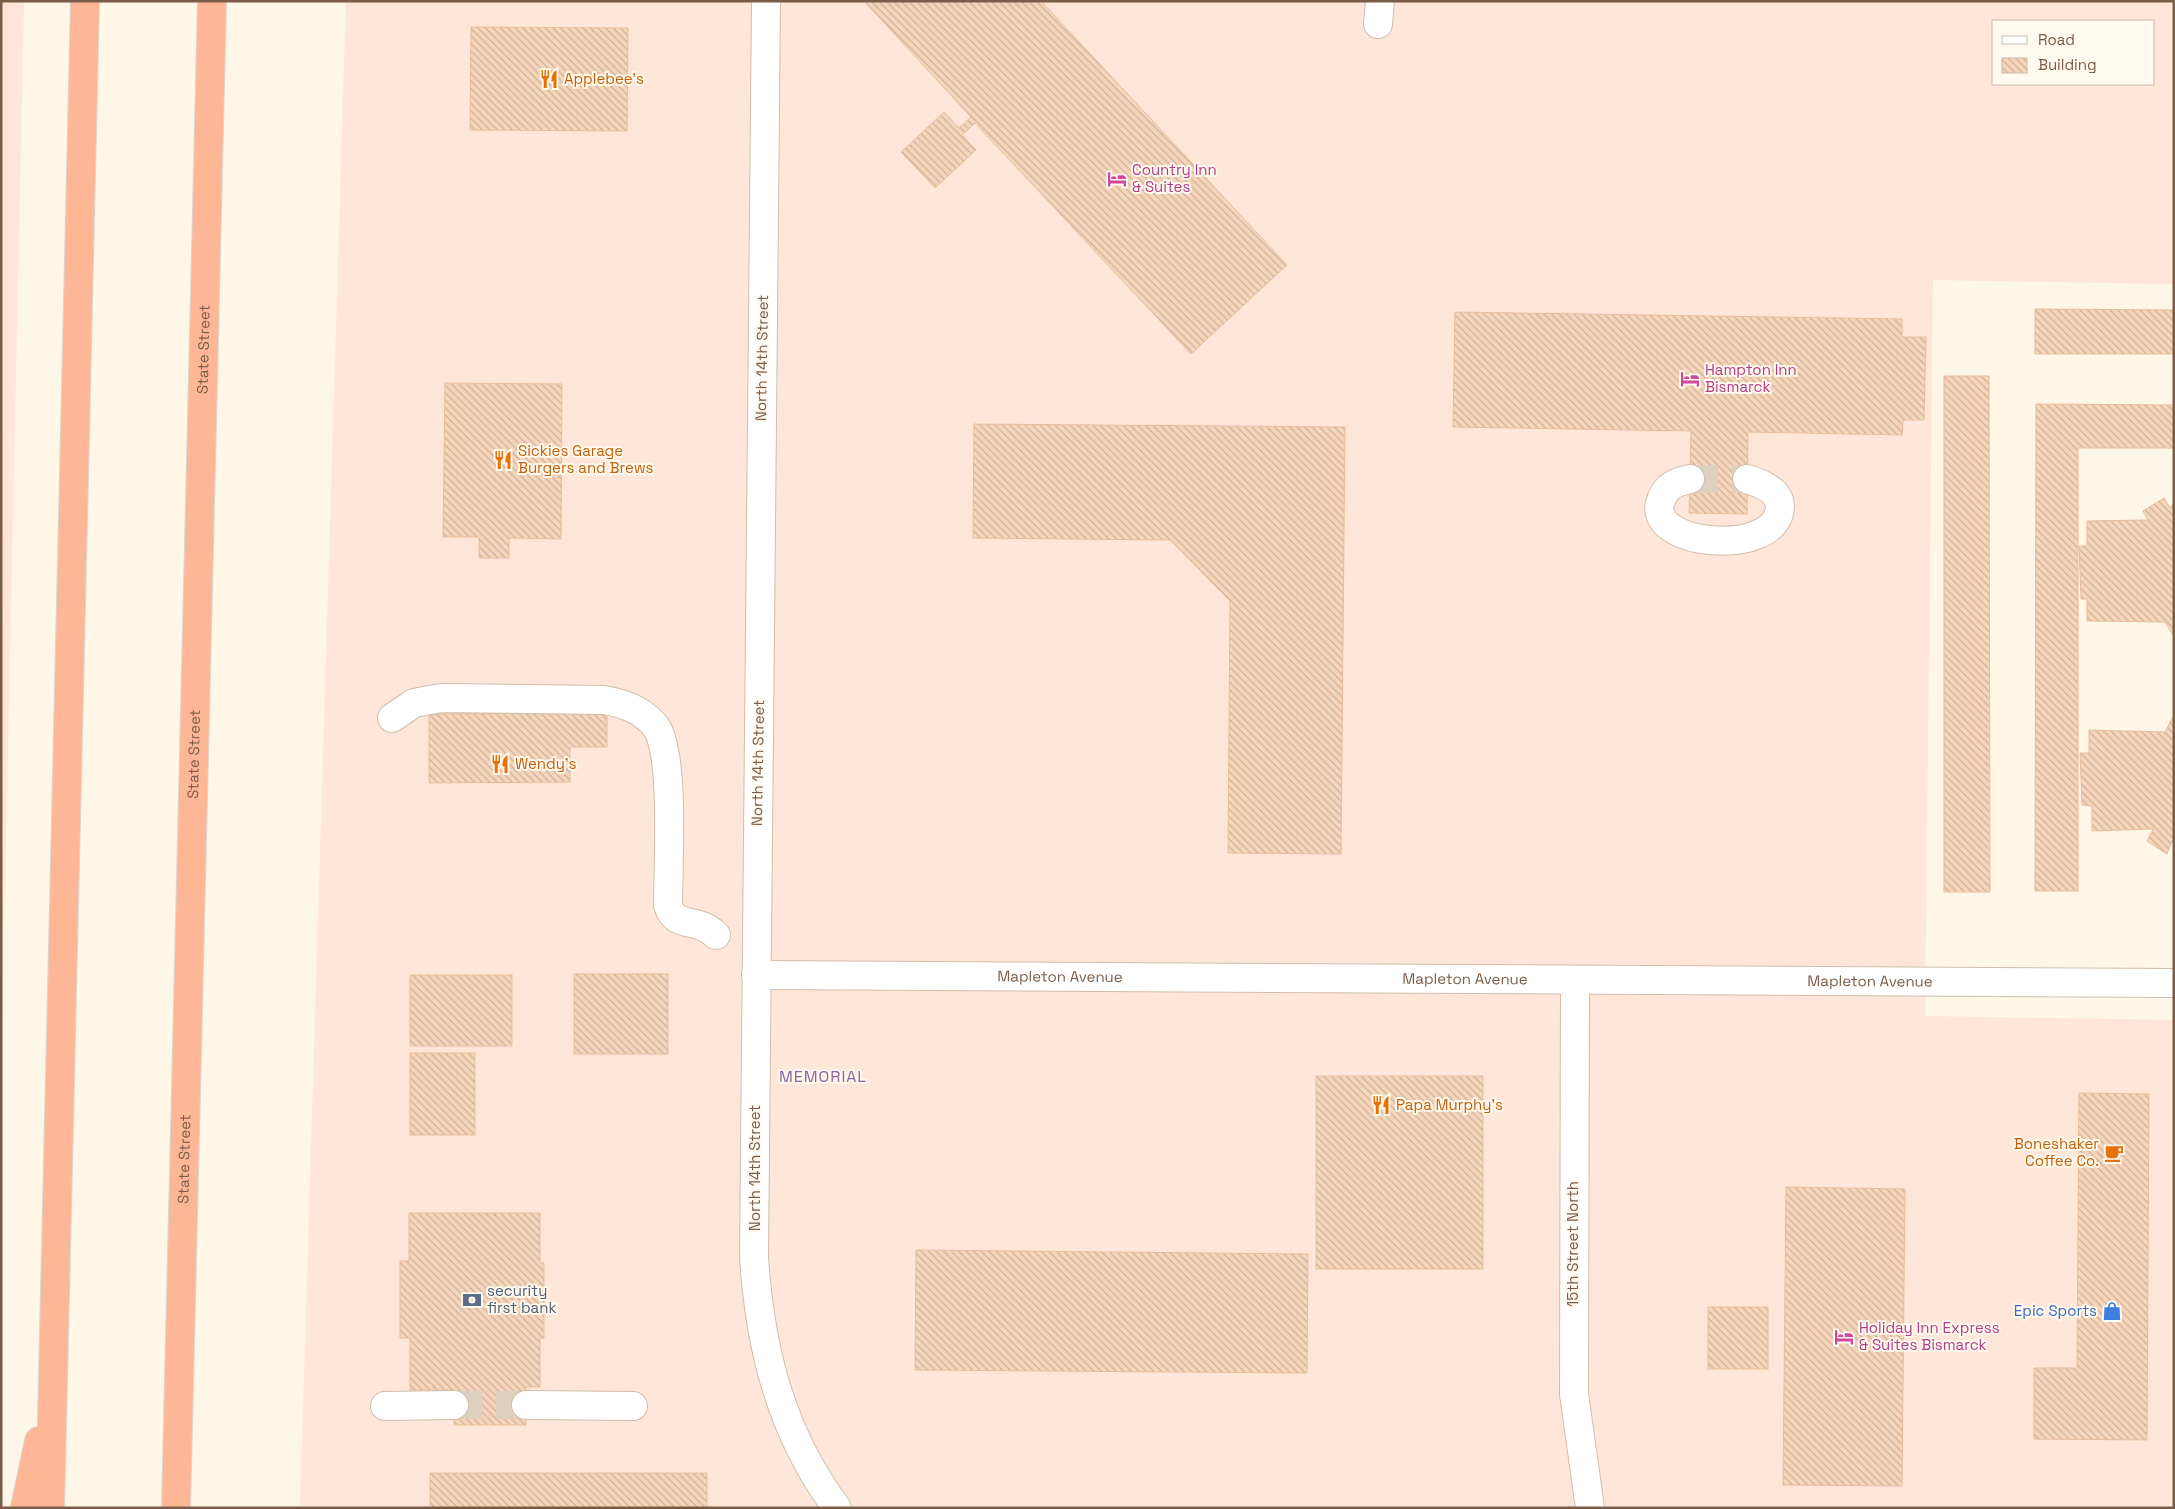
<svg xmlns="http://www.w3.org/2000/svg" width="2175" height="1509" font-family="'Space Grotesk',sans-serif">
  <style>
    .commercial { fill: #ffe6d9; fill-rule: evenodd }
    .building { fill: url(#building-back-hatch); stroke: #eabc9a }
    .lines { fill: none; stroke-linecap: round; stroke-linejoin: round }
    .minor-tunnel { stroke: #ddd0be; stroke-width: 28; stroke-dasharray: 28 14; stroke-linecap: butt }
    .minor-casing { stroke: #d1beaa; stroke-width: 30 }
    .highway-casing { stroke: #dcd5cf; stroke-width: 30 }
    .minor { stroke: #fff; stroke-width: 28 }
    .highway { stroke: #fdb797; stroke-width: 28 }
    .labels { text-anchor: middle; stroke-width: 4; stroke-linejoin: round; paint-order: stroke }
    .food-label { font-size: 15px; fill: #c56008; stroke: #fff9ee; text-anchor: start }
    .hotel-label { font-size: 15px; fill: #b23c85; stroke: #fff9ee; text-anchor: start }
    .street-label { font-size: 15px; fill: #7a5c48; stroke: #fff9ee }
    .service-label { font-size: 15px; fill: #4e5e75; stroke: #fff9ee; text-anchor: start }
    .shop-label { font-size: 15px; fill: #366cbe; stroke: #fff9ee; text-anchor: end }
    .neighbourhood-label { font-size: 16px; letter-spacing: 1px; fill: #8d639e; stroke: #fff9ee }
  </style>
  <defs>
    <pattern id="building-back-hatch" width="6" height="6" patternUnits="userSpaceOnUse" patternTransform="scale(1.25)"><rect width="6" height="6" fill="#f6d5bb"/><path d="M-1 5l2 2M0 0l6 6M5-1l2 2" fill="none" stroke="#ccb09a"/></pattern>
  </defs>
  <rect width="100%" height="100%" fill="#fef6e6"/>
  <g class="commercial">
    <polygon points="1,1 24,1 1,1072"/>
    <path d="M346,1h1828v283l-241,-4 -8,736 249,4v488h-1874zM1994,21h160v63h-160z"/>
  </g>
  <g class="building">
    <polygon points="864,1 1041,1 1287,265 1191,354 975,123 962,135 976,150 935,188 901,152 944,112 959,128 971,117"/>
    <polygon points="471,27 628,28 627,131 470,130"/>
    <polygon points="2035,309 2174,310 2174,354 2035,354"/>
    <polygon points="1455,312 1902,319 1902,337 1926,337 1924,420 1903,420 1902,435 1748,432 1747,514 1689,513 1691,431 1453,427"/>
    <polygon points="1944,376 1989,376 1990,892 1944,892"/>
    <polygon points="445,383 562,384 561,539 509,538 509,558 479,558 479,537 443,537"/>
    <polygon points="2036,404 2174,405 2174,448 2078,448 2078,891 2035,891"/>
    <polygon points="974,424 1345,427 1341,854 1228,853 1230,601 1170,540 973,538"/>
    <polygon points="2164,498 2170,508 2174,502 2174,637 2165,622 2087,621 2087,599 2081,599 2079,546 2087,546 2087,521 2148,520 2143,511"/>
    <polygon points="607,713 607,747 570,747 570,782 429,783 429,714"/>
    <polygon points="2174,715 2174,844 2172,841 2167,854 2147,841 2153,829 2092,831 2092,806 2082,805 2080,753 2089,753 2089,730 2165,732"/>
    <rect x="574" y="974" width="94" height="80"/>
    <rect x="410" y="975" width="102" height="71"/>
    <rect x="410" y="1053" width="65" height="82"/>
    <rect x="1316" y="1076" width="167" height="193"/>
    <polygon points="2079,1093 2149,1094 2147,1440 2034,1439 2034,1368 2077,1368"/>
    <polygon points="1786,1187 1905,1189 1902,1486 1783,1485"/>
    <polygon points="409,1213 540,1213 540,1263 544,1263 544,1338 540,1338 540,1387 526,1387 526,1425 454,1425 454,1390 410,1390 410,1338 400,1338 400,1261 409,1261"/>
    <polygon points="916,1250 1308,1254 1307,1373 915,1370"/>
    <rect x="1708" y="1307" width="60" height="62"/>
    <rect x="430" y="1473" width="277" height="35"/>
  </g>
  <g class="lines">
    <g class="minor-tunnel">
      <polyline points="1690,479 1747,479"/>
      <polyline points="454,1405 526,1405"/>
    </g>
    <g class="minor-casing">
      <g id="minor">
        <path d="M766,1l-12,1256c6,92 27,176 83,251"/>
        <polyline points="1378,24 1380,1"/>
        <path d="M1690,479c-14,3 -24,7 -29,21 -19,46 117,59 119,7 0,-17 -20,-24 -33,-28"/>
        <path d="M392,718l22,-15 27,-5 163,2c19,3 40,11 52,27 19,27 12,140 12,178 7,25 29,11 48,30"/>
        <path id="s1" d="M756,975l1418,8"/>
        <polyline points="1575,980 1574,1394 1590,1508"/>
        <polyline points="526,1405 633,1406"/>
        <polyline points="385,1406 454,1405"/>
      </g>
    </g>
    <g class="highway-casing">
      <g id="highway">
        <polyline points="25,1508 39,1441"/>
        <polyline points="50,1508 85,1"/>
        <path id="s2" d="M176,1508l36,-1507"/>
      </g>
    </g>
    <use href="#minor" class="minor"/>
    <use href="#highway" class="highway"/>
  </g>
  <defs>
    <g id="restaurant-bare" transform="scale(1.5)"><path d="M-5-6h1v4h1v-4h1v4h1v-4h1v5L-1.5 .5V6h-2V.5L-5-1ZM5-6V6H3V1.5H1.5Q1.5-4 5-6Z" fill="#e8710a" stroke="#fff9ee" stroke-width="2.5" paint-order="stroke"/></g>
    <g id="hotel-bare" transform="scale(1.5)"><path d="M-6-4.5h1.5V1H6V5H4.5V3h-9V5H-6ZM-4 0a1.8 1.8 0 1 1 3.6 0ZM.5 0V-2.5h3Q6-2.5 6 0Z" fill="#d1479c" stroke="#fff9ee" stroke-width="2.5" paint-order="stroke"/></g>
    <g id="cafe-bare" transform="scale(1.5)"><path d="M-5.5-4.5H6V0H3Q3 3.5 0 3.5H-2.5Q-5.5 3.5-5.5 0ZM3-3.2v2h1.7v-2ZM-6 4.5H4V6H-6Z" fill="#e8710a" stroke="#fff9ee" stroke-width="2.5" paint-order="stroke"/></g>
    <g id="bank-bare" transform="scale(1.5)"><path d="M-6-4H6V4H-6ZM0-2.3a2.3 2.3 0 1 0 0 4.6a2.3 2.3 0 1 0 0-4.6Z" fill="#5c6f8a" stroke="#fff9ee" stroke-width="2.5" paint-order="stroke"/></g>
    <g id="shop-bare" transform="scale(1.5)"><path d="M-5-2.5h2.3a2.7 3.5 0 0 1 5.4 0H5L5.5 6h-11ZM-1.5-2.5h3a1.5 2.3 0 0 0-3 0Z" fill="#3f7fe0" stroke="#fff9ee" stroke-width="2.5" paint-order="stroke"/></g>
  </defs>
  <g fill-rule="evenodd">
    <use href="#restaurant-bare" x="549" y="79"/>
    <use href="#hotel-bare" x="1117" y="179"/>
    <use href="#hotel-bare" x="1690" y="379"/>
    <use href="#restaurant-bare" x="503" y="460"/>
    <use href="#restaurant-bare" x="500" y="764"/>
    <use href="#restaurant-bare" x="1381" y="1105"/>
    <use href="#cafe-bare" x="2114" y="1153"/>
    <use href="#bank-bare" x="472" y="1300"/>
    <use href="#shop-bare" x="2112" y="1311"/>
    <use href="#hotel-bare" x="1844" y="1337"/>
  </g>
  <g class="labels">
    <g class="food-label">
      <text x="564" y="84">Applebee's</text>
      <text x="518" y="456">Sickies Garage<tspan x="518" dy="17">Burgers and Brews</tspan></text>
      <text x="515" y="769">Wendy's</text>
      <text x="1396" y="1110">Papa Murphy's</text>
      <text x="2099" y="1149" text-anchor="end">Boneshaker<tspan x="2099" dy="17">Coffee Co.</tspan></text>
    </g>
    <g class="hotel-label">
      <text x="1132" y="175">Country Inn<tspan x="1132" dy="17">&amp; Suites</tspan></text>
      <text x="1705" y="375">Hampton Inn<tspan x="1705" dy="17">Bismarck</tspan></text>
      <text x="1859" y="1333">Holiday Inn Express<tspan x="1859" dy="17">&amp; Suites Bismarck</tspan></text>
    </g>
    <g class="street-label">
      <text dy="5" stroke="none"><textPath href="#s2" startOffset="1159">State Street</textPath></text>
      <text transform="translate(762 358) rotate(-89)" y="5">North 14th Street</text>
      <text dy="5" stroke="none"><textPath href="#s2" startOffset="754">State Street</textPath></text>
      <text transform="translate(758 763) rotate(-89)" y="5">North 14th Street</text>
      <text dy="5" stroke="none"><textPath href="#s1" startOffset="304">Mapleton Avenue</textPath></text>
      <text dy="5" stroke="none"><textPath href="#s1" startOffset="709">Mapleton Avenue</textPath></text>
      <text dy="5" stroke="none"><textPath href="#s1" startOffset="1114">Mapleton Avenue</textPath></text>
      <text dy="5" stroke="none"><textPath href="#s2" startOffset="349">State Street</textPath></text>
      <text transform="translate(755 1168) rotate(-90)" y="5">North 14th Street</text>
      <text transform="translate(1573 1244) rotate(-90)" y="5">15th Street North</text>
    </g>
    <g class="service-label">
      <text x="487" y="1296">security<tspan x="487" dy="17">first bank</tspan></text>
    </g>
    <g class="shop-label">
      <text x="2097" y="1316">Epic Sports</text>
    </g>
    <g class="neighbourhood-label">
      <text x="823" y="1082">MEMORIAL</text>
    </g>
  </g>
  <rect width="2175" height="1509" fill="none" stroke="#7a5c48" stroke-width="5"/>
  <rect x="1992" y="20" width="162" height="65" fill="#fff9ee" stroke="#cabaac"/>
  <rect x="2002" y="36" width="25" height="8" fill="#ffffff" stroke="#cabaac"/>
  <text x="2038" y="45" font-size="15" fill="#7a5c48">Road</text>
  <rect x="2002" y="58" width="25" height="15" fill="url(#building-back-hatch)" stroke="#cabaac"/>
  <text x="2038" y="70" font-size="15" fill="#7a5c48">Building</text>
</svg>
